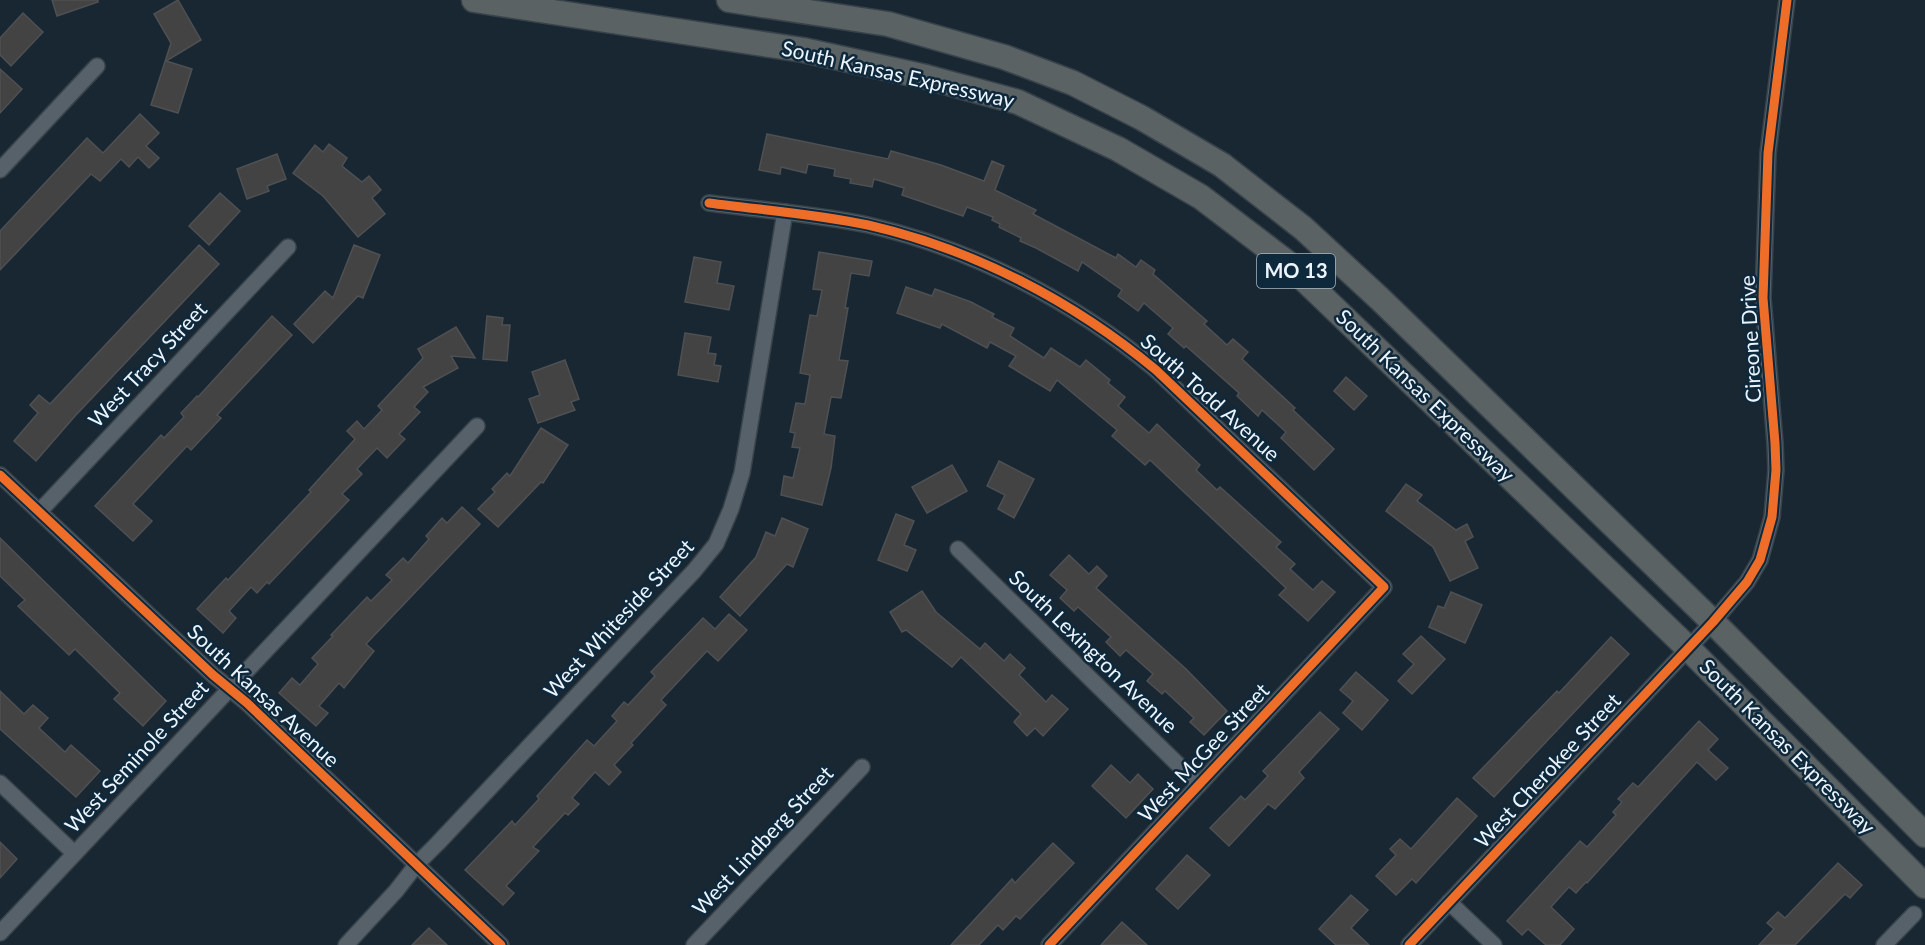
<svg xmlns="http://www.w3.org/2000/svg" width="1925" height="945" font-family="Lato,sans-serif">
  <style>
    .building { fill: #434344; stroke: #4e5052; stroke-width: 1.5 }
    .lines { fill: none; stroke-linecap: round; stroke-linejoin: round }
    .minor-casing { stroke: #38424a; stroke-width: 18 }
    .primary-casing { stroke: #38424a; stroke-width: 27 }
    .minor { stroke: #576169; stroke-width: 15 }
    .primary { stroke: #5b6264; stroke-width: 24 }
    .cycleway-casing { stroke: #0e283c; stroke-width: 13 }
    .cycleway { stroke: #ee6e29; stroke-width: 9 }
    .labels { text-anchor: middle; stroke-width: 5; stroke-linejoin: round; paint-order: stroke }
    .shield { fill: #0e283c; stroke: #a9b8c3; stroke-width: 1.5 }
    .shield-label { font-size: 20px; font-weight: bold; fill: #ecf5fd }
    .street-label { font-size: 21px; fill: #ecf5fd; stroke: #0e283c }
  </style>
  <rect width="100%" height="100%" fill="#182732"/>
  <g class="building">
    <polygon points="52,0 98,0 98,2 57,16"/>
    <polygon points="178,0 201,40 166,61 192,69 178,113 151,105 171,43 154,14"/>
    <polygon points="23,13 43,32 11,66 0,55 0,38"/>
    <polygon points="0,69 22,89 0,113"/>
    <polygon points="140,114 159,133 146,146 159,158 149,168 138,157 129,167 121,159 100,181 91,174 0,270 0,231 87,138 103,153"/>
    <polygon points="767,134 888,159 891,151 941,165 984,181 992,161 1004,166 995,190 1036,210 1033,214 1116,258 1118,254 1136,267 1141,260 1155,270 1153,274 1207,321 1204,324 1227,345 1233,339 1248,352 1242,359 1295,408 1293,410 1334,449 1314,470 1281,438 1286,432 1262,410 1258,416 1237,396 1239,393 1186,346 1184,348 1168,334 1173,328 1144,303 1138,311 1118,296 1122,290 1082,262 1078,271 1036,248 1020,241 1021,238 999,227 1000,224 992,220 993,217 967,207 963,216 902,195 904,188 874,179 872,187 850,183 851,179 834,176 835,169 808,164 806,173 781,167 780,174 759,170"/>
    <polygon points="329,144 347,158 342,166 362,182 369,176 381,190 372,198 385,214 358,237 323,196 293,173 315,145 323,152"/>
    <polygon points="277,154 286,179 267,186 269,191 247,199 237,169"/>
    <polygon points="220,193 240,211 209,245 189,226"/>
    <polygon points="199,245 219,264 75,416 36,461 14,441 38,413 30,405 39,395 50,404"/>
    <polygon points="354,245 380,255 363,298 358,296 313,343 294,324 325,291 333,298"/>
    <polygon points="819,252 872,261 869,276 851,273 845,308 848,308 839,360 848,361 841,398 831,397 824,434 835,436 831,468 822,505 781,495 784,476 793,478 800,448 792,447 795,433 790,432 796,403 805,404 810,375 800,373 810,315 817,316 822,290 813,289"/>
    <polygon points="694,257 721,262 717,283 734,286 729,310 685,302"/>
    <polygon points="906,287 932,296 935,289 971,302 994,314 992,317 1014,328 1010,336 1044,358 1051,348 1080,367 1086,360 1110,380 1108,383 1125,397 1118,406 1149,433 1157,424 1200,465 1196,470 1217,490 1220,487 1281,542 1276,547 1295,564 1290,569 1313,590 1322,581 1335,592 1308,621 1279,595 1286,588 1150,460 1145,465 1112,436 1117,430 1057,380 1050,391 1009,366 1016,356 990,342 987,348 942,324 940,328 897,313"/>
    <polygon points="272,316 292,335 217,415 221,418 191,450 187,446 133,504 152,521 133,541 95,506 161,435 164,438 184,417 181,413 197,396 198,397"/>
    <polygon points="487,316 503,318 502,325 510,325 507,361 483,359"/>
    <polygon points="456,327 475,358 451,356 458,368 423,387 428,392 414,407 420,412 399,434 405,439 387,458 377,448 357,469 362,474 342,494 349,500 269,584 267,582 257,593 251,587 229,611 236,618 223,633 197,609 226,578 228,580 311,492 309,490 355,439 347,431 357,421 364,429 382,410 378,406 423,358 418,349"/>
    <polygon points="685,333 711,337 708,353 716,354 714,365 721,366 718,382 678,375"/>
    <polygon points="565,360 579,399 571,402 575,410 538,423 529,399 540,395 532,372"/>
    <polygon points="1346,377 1367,396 1354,410 1334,391"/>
    <polygon points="541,428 568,445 543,483 541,482 498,527 478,509 495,492 492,489 507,473 510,476"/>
    <polygon points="999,461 1034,479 1014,518 998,509 1005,495 987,486"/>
    <polygon points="952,465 967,491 927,513 912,487"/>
    <polygon points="1406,484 1422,495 1417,501 1456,530 1467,524 1473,537 1465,541 1478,568 1450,581 1433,547 1386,511"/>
    <polygon points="462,507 480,524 366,644 374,651 344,688 339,683 319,706 328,713 316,726 279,693 292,678 300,685 318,664 312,658 333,636 331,635 367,597 371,601 392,580 386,575 403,558 408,563 429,539 426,536 442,518 447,523"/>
    <polygon points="896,514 914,521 904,545 916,550 907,571 878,560"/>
    <polygon points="782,518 808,529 793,567 787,564 740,616 720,597 756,557 766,532 775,536"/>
    <polygon points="0,538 166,701 143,726 114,699 120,693 75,649 69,655 18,606 25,600 0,576"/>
    <polygon points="1069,555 1089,574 1097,566 1107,576 1096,588 1186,669 1227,711 1204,735 1190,722 1194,718 1165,691 1162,694 1147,681 1153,674 1126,650 1120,656 1106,642 1111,637 1078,607 1074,611 1060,598 1067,590 1050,575"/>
    <polygon points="922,591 936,612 980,649 985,643 1004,661 1010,654 1025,668 1019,675 1046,702 1052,695 1068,709 1043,736 1035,728 1027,736 1014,722 1021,714 961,657 952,667 906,630 902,632 890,612"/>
    <polygon points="1451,592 1482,605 1465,643 1429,627 1438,606 1444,608"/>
    <polygon points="729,614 747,630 718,661 707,651 661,700 666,705 631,743 633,745 614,765 621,772 609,785 595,772 572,798 579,804 568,815 565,813 533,847 539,851 506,886 514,893 503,905 465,870 512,821 515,825 539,799 537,796 587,740 594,746 617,721 612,716 624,702 628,705 655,676 651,672 703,618 715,629"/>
    <polygon points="1421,636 1445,659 1412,694 1398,681 1414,664 1403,654"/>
    <polygon points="1611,637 1629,654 1494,797 1473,778 1557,691 1559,693"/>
    <polygon points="1356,672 1388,700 1362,730 1343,713 1353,701 1340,690"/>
    <polygon points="0,691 24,714 33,705 48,718 39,728 65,752 71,745 100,771 76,797 0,729"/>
    <polygon points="1320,712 1339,729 1299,772 1304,778 1275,809 1268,804 1229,846 1210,828 1241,796 1245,800 1268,776 1263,771"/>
    <polygon points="1699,721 1718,739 1708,750 1728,768 1716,780 1697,762 1587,883 1586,882 1576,893 1569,887 1551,907 1574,929 1560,945 1546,945 1528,929 1522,935 1507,921 1580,841 1587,847 1616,815 1613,812 1622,802 1618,799 1633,783 1638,787"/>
    <polygon points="1111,765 1130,783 1138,774 1153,789 1126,818 1092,786"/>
    <polygon points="1457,798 1477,816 1416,883 1412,879 1396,895 1376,876 1396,855 1390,849 1400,839 1411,849"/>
    <polygon points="0,842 17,859 0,878"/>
    <polygon points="1053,843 1074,863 1020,919 1016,916 1003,930 998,925 979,945 951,945 1012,879 1015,883"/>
    <polygon points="1187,855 1210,875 1178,909 1156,889"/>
    <polygon points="1838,863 1862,885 1850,898 1845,894 1795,945 1759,945 1774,929 1767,923 1778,912 1785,918"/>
    <polygon points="1351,895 1368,910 1351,928 1369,945 1336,945 1319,929"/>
    <polygon points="1122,922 1147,945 1101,945"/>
    <polygon points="429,928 447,945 412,945"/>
  </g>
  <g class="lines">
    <g class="minor-casing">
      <g id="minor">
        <polyline points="0,170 97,66"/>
        <path d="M709,203c53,7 107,11 159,22 105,24 205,76 288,145l228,217 -335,358"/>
        <polyline points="0,475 213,675 247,703 501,945"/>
        <polyline points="39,512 288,247"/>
        <polyline points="958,549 1199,785"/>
        <polyline points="0,783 74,853"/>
        <polyline points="1449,902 1494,945"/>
        <polyline points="0,933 477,426"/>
        <polyline points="346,945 396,891 417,864 438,843 694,571 716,544 731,509 742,473 785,212"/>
        <polyline points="694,945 862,767"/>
        <polyline points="1409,945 1713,622 1747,582 1760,560 1772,517 1776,470 1775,443 1763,298 1768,153 1787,0"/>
        <polyline points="1884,945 1914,914"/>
      </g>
    </g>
    <g class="primary-casing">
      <g id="primary">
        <polyline points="474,0 803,50 926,77 1018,102 1118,149 1201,197 1285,261 1688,648 1925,886"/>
        <polyline points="729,0 888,24 1004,57 1073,83 1142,118 1222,165 1303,228 1380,299 1713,622 1925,835"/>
      </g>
    </g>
    <use href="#minor" class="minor"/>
    <use href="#primary" class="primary"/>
    <g class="cycleway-casing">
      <g id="cycleway">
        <path d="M709,203c53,7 107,11 159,22 105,24 205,76 288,145l228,217 -335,358"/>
        <polyline points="0,475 213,675 247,703 501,945"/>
        <polyline points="1409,945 1713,622 1747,582 1760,560 1772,517 1776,470 1775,443 1763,298 1768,153 1787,0"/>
      </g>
    </g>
    <use href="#cycleway" class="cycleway"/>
  </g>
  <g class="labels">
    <rect class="shield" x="1257" y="254" width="78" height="34" rx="4.5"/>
    <g class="shield-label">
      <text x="1296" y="278">MO 13</text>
    </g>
    <g class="street-label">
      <text transform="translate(898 75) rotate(13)" y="7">South Kansas Expressway</text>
      <text transform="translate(1751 339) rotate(-93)" y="7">Cireone Drive</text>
      <text transform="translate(148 365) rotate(-47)" y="7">West Tracy Street</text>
      <text transform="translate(1425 396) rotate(44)" y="7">South Kansas Expressway</text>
      <text transform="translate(1210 398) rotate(42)" y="7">South Todd Avenue</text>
      <text transform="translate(619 619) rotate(-47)" y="7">West Whiteside Street</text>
      <text transform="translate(1093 652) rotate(44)" y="7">South Lexington Avenue</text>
      <text transform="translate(263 696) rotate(43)" y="7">South Kansas Avenue</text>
      <text transform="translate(1787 747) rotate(45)" y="7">South Kansas Expressway</text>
      <text transform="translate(1204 753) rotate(-47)" y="7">West McGee Street</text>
      <text transform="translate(137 757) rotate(-47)" y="7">West Seminole Street</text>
      <text transform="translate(1548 771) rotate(-47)" y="7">West Cherokee Street</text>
      <text transform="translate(763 841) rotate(-47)" y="7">West Lindberg Street</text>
    </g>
  </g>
</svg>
